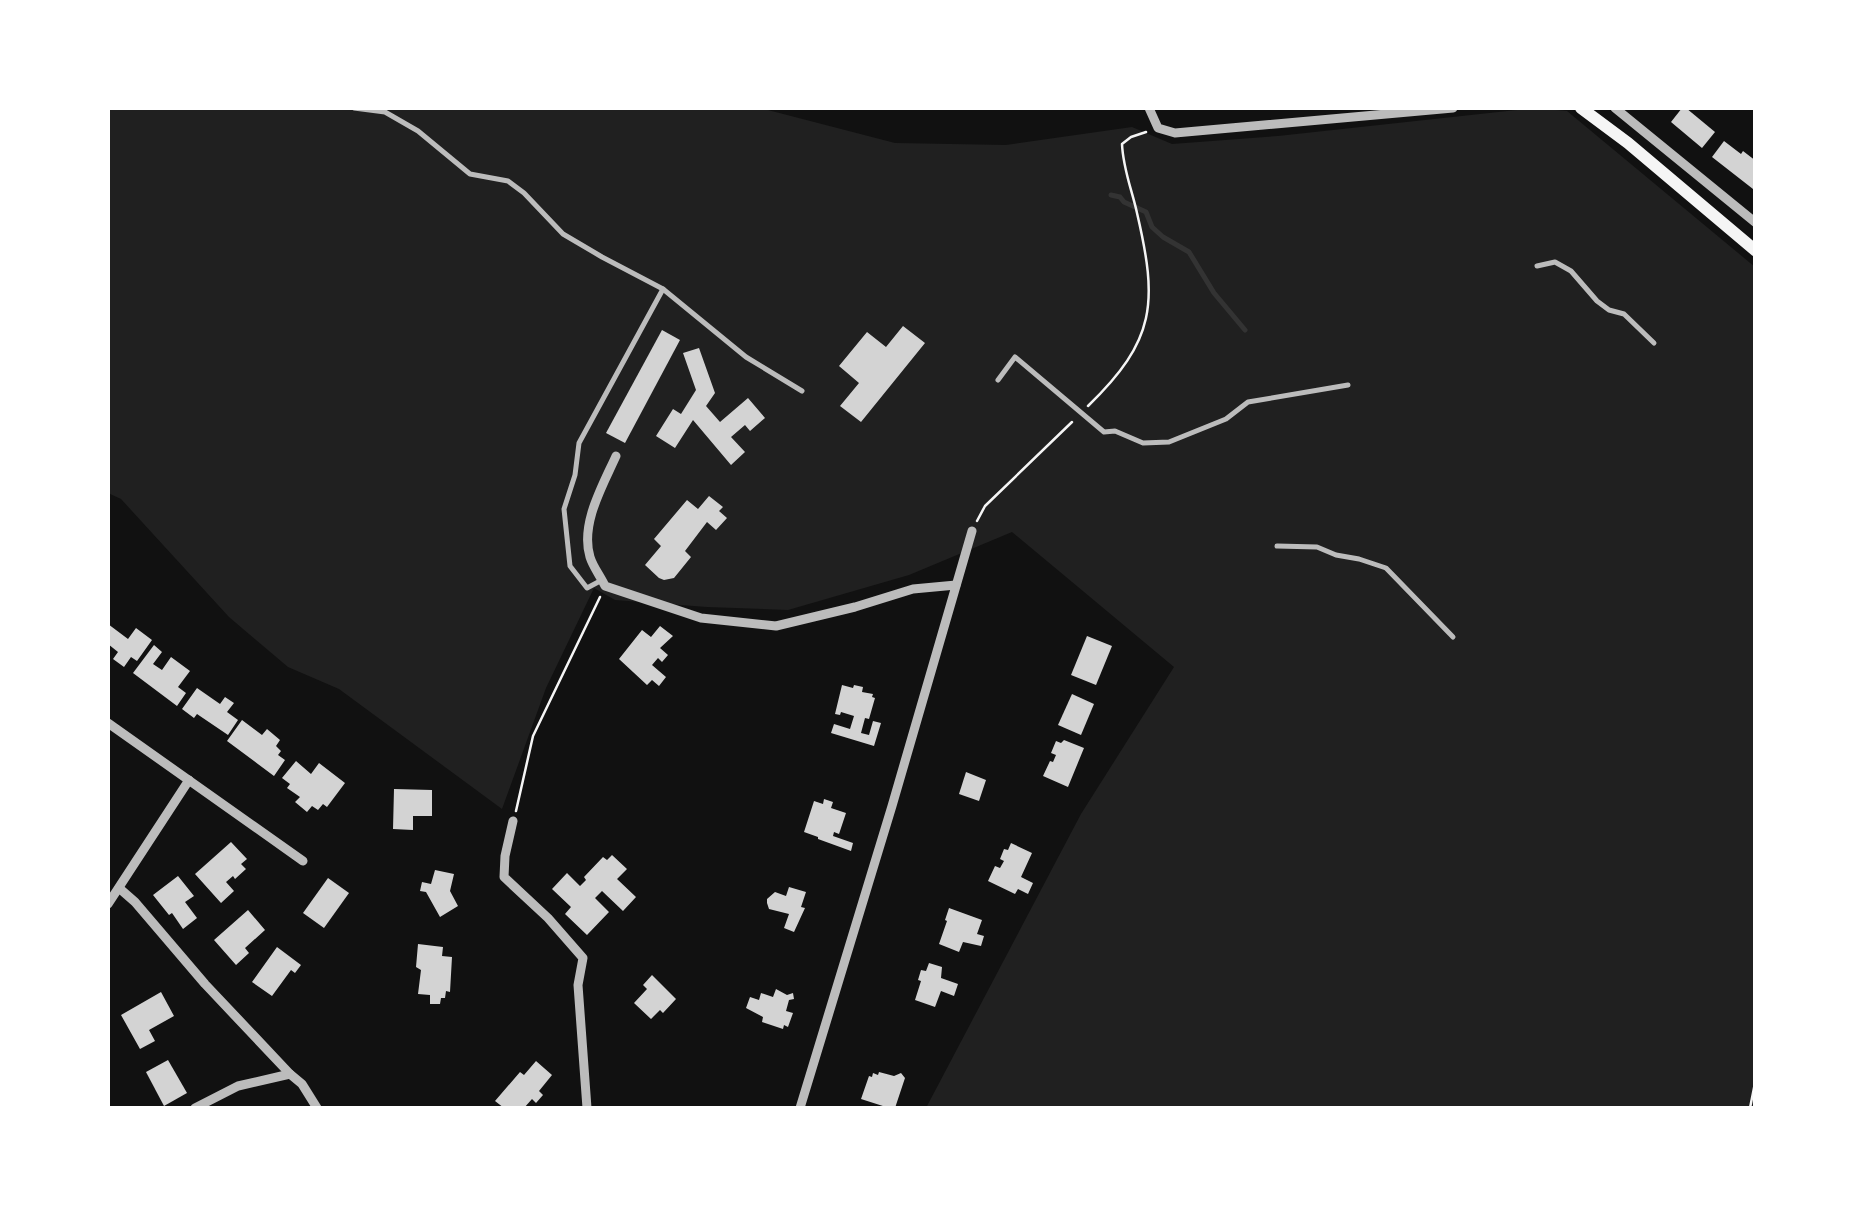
<svg xmlns="http://www.w3.org/2000/svg" width="1863" height="1216" font-family="Karla,sans-serif">
  <style>
    .green { fill: #202020 }
    .lines { fill: none; stroke-linecap: round; stroke-linejoin: round }
    .stream { stroke: #333; stroke-width: 5 }
    .building { fill: #d3d3d3 }
    .path { stroke: #f5f5f5; stroke-width: 2.5 }
    .service { stroke: #bcbcbc; stroke-width: 5 }
    .minor { stroke: #bcbcbc; stroke-width: 9 }
    .secondary { stroke: #f5f5f5; stroke-width: 12 }
  </style>
  <rect width="100%" height="100%" fill="#111"/>
  <polygon class="green" points="108,108 760,108 895,143 1006,145 1132,127 1172,144 1278,136 1536,108 1567,111 1755,267 1755,1108 926,1108 1081,814 1174,667 1012,532 909,575 788,610 707,607 615,600 594,588 546,688 502,809 339,689 288,667 229,617 121,499 108,493"/>
  <g class="lines">
    <polyline class="stream" points="1111,195 1120,197 1124,202 1146,212 1152,227 1163,237 1189,252 1214,293 1245,330"/>
  </g>
  <g class="building">
    <polygon points="1682,108 1686,108 1715,132 1702,148 1671,122"/>
    <polygon points="1724,141 1741,154 1743,151 1756,161 1756,186 1753,189 1712,157"/>
    <polygon points="903,326 925,343 861,422 840,406 859,383 839,366 867,332 886,347"/>
    <polygon points="662,330 680,340 625,443 606,433"/>
    <polygon points="699,348 715,393 706,406 720,422 748,398 765,418 750,431 745,425 731,437 745,452 731,465 693,420 675,448 656,436 673,409 681,414 696,390 683,353"/>
    <polygon points="709,496 723,507 719,511 727,518 716,530 707,522 685,551 691,557 674,578 664,580 659,578 645,565 661,546 654,539 687,500 698,509"/>
    <polygon points="108,624 128,639 136,628 152,640 137,661 131,657 124,667 113,659 118,652 108,644"/>
    <polygon points="660,626 673,636 660,648 668,655 662,662 658,658 652,665 666,677 659,686 652,680 647,685 619,659 642,630 651,637"/>
    <polygon points="1087,636 1112,646 1096,685 1071,675"/>
    <polygon points="154,645 162,652 153,664 162,670 171,657 190,671 178,687 186,693 177,706 133,673"/>
    <polygon points="842,685 853,688 854,685 863,687 862,692 873,694 872,697 875,698 869,719 865,718 861,733 869,735 873,721 881,723 874,746 831,733 834,724 850,729 854,716 841,712 840,715 835,714"/>
    <polygon points="197,688 220,704 225,697 234,703 227,712 238,720 228,735 197,714 194,718 182,709"/>
    <polygon points="1072,694 1094,704 1081,735 1058,725"/>
    <polygon points="242,720 262,735 267,729 280,740 276,746 281,751 278,755 285,760 274,776 227,741"/>
    <polygon points="1064,740 1084,748 1068,787 1043,776 1050,761 1053,762 1056,755 1051,753 1056,741 1061,743"/>
    <polygon points="296,761 311,774 319,763 345,783 327,807 323,804 318,810 312,806 307,812 295,802 300,797 287,788 290,784 282,778"/>
    <polygon points="966,772 986,780 979,801 959,794"/>
    <polygon points="394,789 432,790 432,816 413,816 413,830 393,829"/>
    <polygon points="824,799 833,802 831,808 846,813 839,834 834,832 833,836 853,843 851,851 818,839 818,837 804,832 814,801 823,804"/>
    <polygon points="231,842 247,859 241,864 246,869 235,879 233,876 226,882 234,891 221,903 195,874"/>
    <polygon points="1011,843 1032,853 1021,877 1033,883 1028,894 1018,889 1015,894 988,881 995,866 1000,868 1004,861 1000,859 1004,849 1008,850"/>
    <polygon points="612,855 627,869 617,879 636,897 623,911 602,891 595,898 609,912 587,935 565,914 571,907 552,889 567,873 580,886 586,880 584,877 603,857 607,860"/>
    <polygon points="435,870 454,874 450,891 458,906 440,917 426,892 420,891 422,882 431,884"/>
    <polygon points="178,876 194,896 185,902 197,918 183,929 172,913 169,915 153,895"/>
    <polygon points="328,878 349,893 324,928 303,913"/>
    <polygon points="789,887 806,892 801,907 805,908 794,932 784,928 789,914 769,909 767,903 767,899 775,892 786,896"/>
    <polygon points="949,908 982,920 977,934 984,936 981,946 963,942 959,952 939,944 947,921 945,920"/>
    <polygon points="248,910 265,930 245,948 249,953 236,965 214,940"/>
    <polygon points="418,944 443,947 442,956 452,957 450,992 446,991 445,998 441,998 440,1004 430,1004 430,995 418,994 421,970 416,967"/>
    <polygon points="277,947 301,965 295,973 291,970 272,996 252,982"/>
    <polygon points="929,963 942,967 941,978 958,984 954,996 941,991 935,1007 915,1000 921,981 918,980 921,970 926,971"/>
    <polygon points="652,975 676,999 663,1013 660,1010 651,1019 634,1003 647,989 643,985"/>
    <polygon points="776,989 787,995 793,993 794,999 789,1000 786,1011 793,1013 788,1027 784,1025 783,1029 762,1022 763,1017 746,1008 750,997 759,1000 761,993 773,997"/>
    <polygon points="161,992 174,1016 149,1030 155,1041 140,1049 121,1015"/>
    <polygon points="168,1060 187,1093 164,1106 146,1072"/>
    <polygon points="536,1061 552,1075 539,1091 543,1095 536,1103 532,1099 524,1108 504,1108 495,1101 520,1072 524,1075"/>
    <polygon points="879,1072 894,1076 901,1073 905,1078 895,1108 885,1108 886,1107 861,1099 869,1076 872,1077 873,1073 878,1075"/>
  </g>
  <g class="lines">
    <g class="path">
      <path d="M1088,406c68,-66 70,-103 49,-193 -5,-23 -14,-44 -15,-69l9,-7 15,-5"/>
      <polyline points="977,521 985,506 1072,422"/>
      <polyline points="516,811 533,736 600,597"/>
      <polyline points="1750,1108 1756,1078"/>
    </g>
    <g class="service">
      <polyline points="354,108 385,112 418,131 470,174 508,181 524,193 563,234 602,257 663,289 746,357 802,391"/>
      <polyline points="1537,266 1555,262 1571,271 1597,301 1609,310 1624,314 1654,343"/>
      <polyline points="998,380 1015,357 1104,432 1115,431 1143,443 1169,442 1226,419 1248,402 1348,385"/>
      <polyline points="1277,546 1317,547 1336,555 1359,559 1386,568 1453,637"/>
      <polyline points="602,580 587,588 570,566 564,509 575,475 579,443 663,289"/>
    </g>
    <g class="minor">
      <polyline points="1149,108 1158,128 1175,133 1453,108"/>
      <polyline points="1615,108 1756,223"/>
      <path d="M616,456c-13,29 -36,68 -26,101 3,10 11,20 15,29l96,32 75,8 79,-19 58,-18 43,-4"/>
      <polyline points="108,723 303,861"/>
      <polyline points="513,821 505,856 504,877 548,918 583,958 578,985 587,1108"/>
      <polyline points="119,888 135,902 205,984 290,1074 302,1084 317,1108"/>
      <polyline points="108,904 189,780"/>
      <polyline points="195,1108 238,1086 290,1074"/>
      <polyline points="800,1108 892,806 972,531"/>
    </g>
    <polyline class="secondary" points="1581,108 1628,143 1756,251"/>
  </g>
  <rect width="1863" height="1216" fill="none" stroke="#ffffff" stroke-width="220"/>
</svg>
